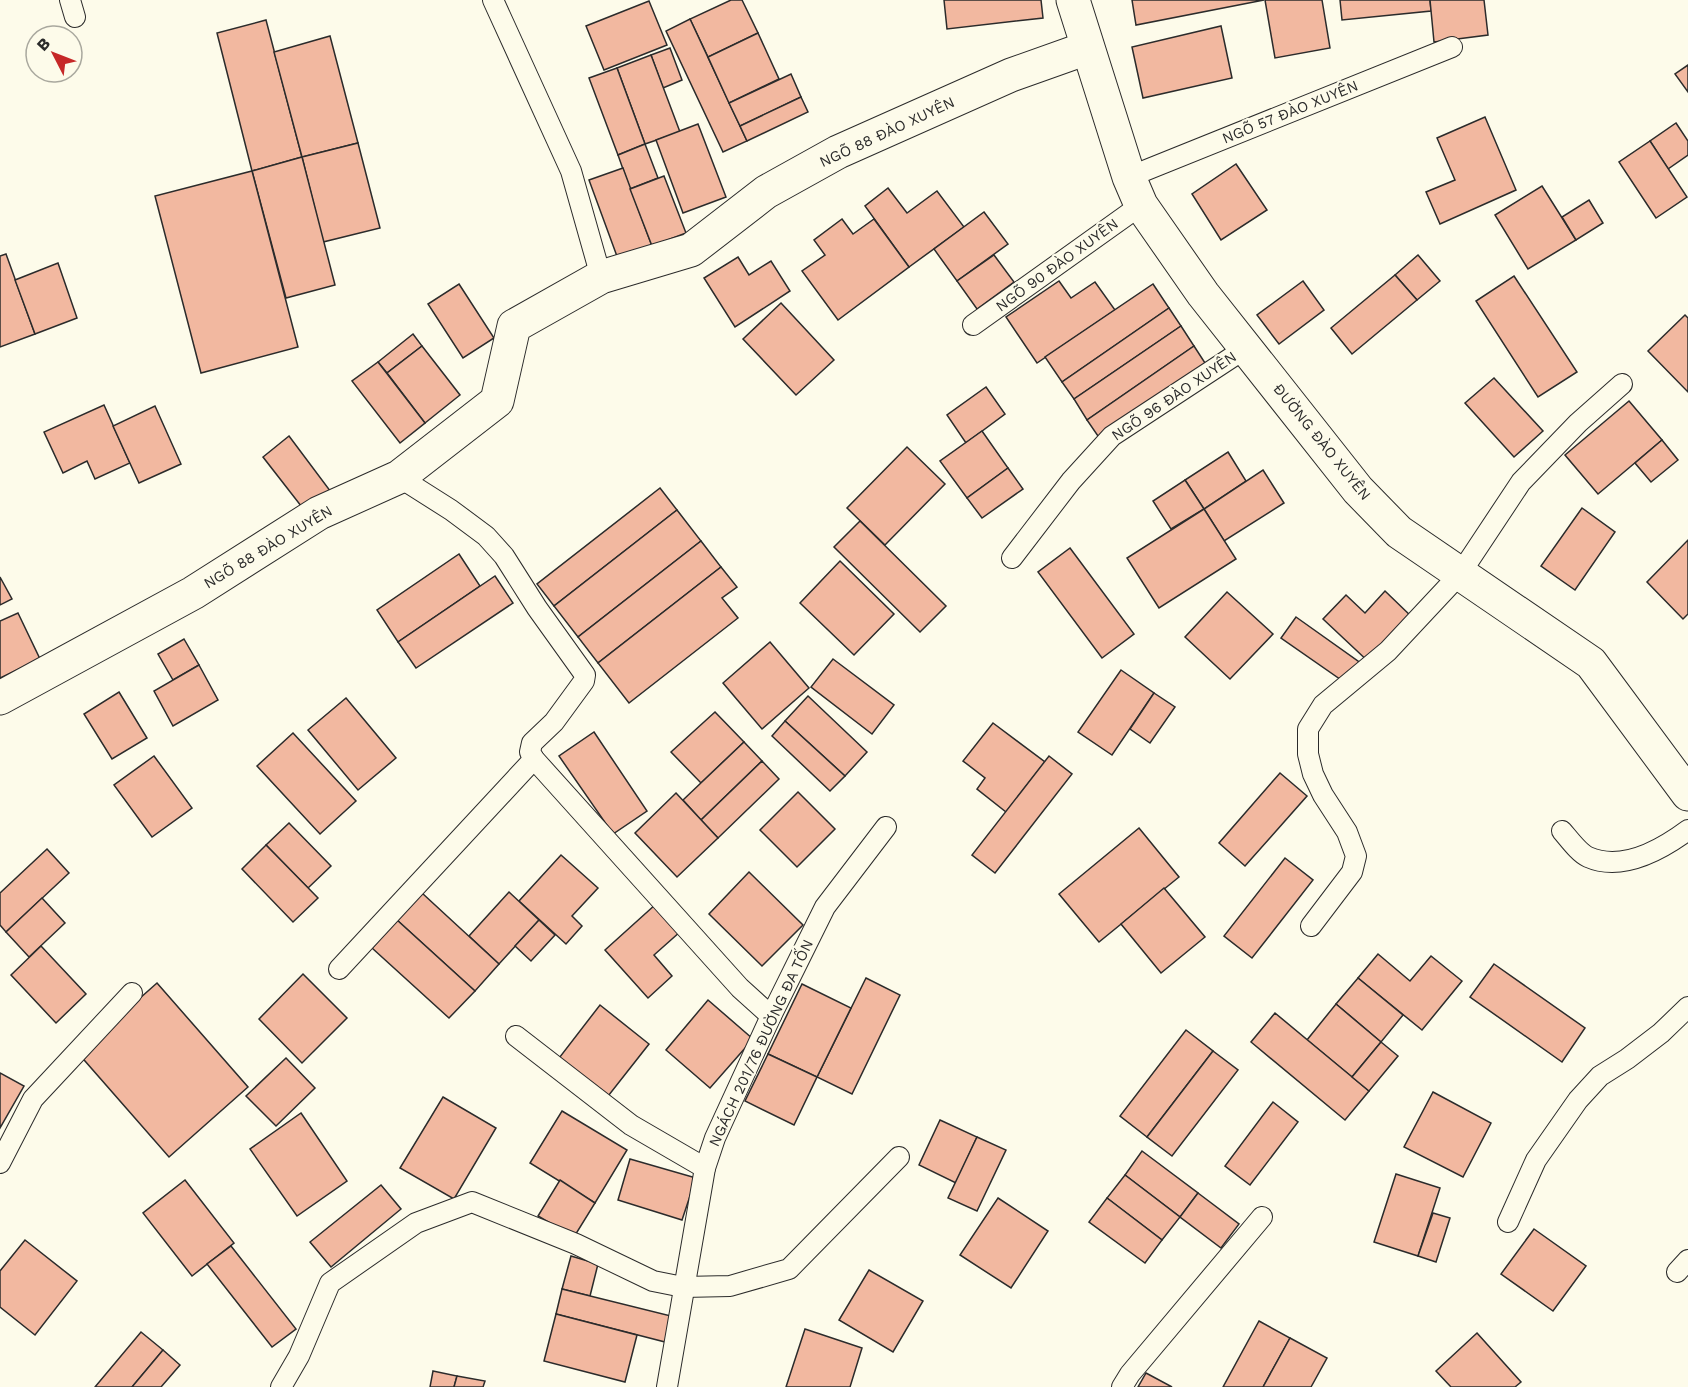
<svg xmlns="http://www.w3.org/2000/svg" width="1688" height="1387" font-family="'Work Sans',sans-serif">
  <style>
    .building { fill: #f2b8a0; stroke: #2b2b2b; stroke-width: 1.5 }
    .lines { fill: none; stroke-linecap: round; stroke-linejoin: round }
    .service-casing { stroke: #2b2b2b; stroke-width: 22 }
    .minor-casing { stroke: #2b2b2b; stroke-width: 35 }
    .tertiary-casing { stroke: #2b2b2b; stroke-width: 35 }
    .service { stroke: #fdfbea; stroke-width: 20 }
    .minor { stroke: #fdfbea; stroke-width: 33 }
    .tertiary { stroke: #fdfbea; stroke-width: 33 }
    .labels { text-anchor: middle; stroke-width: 4.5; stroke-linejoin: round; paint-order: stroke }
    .street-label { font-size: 15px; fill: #2b2b2b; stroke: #fdfbea }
  </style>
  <rect width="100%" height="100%" fill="#fdfbea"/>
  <g class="building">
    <polygon points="731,0 742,0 758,33 708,57 690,19"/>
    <polygon points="944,0 1041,0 1043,18 947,29"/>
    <polygon points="1132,0 1264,0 1136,25"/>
    <polygon points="1265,0 1322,0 1330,48 1275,58"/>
    <polygon points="1340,0 1430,0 1431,11 1342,20"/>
    <polygon points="1430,0 1484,0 1488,35 1434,42"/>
    <polygon points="649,1 667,45 604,70 586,26"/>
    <polygon points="690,19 747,141 723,152 666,31"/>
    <polygon points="266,20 302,157 252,171 217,33"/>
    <polygon points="1221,26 1232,78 1143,98 1132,47"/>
    <polygon points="758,33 779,79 729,103 708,57"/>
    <polygon points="330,36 358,143 302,157 274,52"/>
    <polygon points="670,48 682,80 663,88 651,55"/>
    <polygon points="651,55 680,132 645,144 617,68"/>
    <polygon points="1688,65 1688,92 1675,74"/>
    <polygon points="617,68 645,144 618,155 589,78"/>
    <polygon points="791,74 801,97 740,126 729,103"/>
    <polygon points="801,97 808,112 747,141 740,126"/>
    <polygon points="1485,117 1516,190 1440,224 1426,192 1455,180 1437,138"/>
    <polygon points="1676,123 1688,141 1688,155 1668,169 1650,141"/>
    <polygon points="698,124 726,197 683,213 656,140"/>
    <polygon points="1650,141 1687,197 1656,218 1619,162"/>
    <polygon points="358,143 380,228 323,242 302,157"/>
    <polygon points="645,144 658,178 630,189 618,155"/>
    <polygon points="302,157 335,285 286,298 252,171"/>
    <polygon points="1236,164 1267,210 1221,240 1192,194"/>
    <polygon points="623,168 652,246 618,259 589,180"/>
    <polygon points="252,171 298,347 201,373 155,196"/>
    <polygon points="664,176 686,233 652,246 630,189"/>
    <polygon points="1542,186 1576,240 1528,269 1495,215"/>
    <polygon points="888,188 907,213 937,191 964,227 909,267 865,206"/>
    <polygon points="1589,200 1603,223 1576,240 1562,217"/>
    <polygon points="984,212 1008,244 957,281 934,249"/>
    <polygon points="842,219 853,234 874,219 909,267 838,320 802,271 825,255 814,240"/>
    <polygon points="6,254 35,334 0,347 0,256"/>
    <polygon points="994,255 1014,282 977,309 957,281"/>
    <polygon points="1418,255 1440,281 1417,300 1395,275"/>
    <polygon points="738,257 749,275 771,261 790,291 735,327 704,278"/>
    <polygon points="58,263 77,318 35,334 15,280"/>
    <polygon points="1395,275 1417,300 1352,354 1331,328"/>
    <polygon points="1514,276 1577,372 1538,397 1476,301"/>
    <polygon points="1059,281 1071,298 1095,282 1115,310 1037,363 1006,317"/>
    <polygon points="1303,281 1324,310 1279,344 1257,315"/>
    <polygon points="459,284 494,338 463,358 428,304"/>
    <polygon points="1153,284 1169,308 1062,382 1045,357"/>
    <polygon points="781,303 834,360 796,395 743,339"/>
    <polygon points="1169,308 1181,326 1074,399 1062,382"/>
    <polygon points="1685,315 1688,318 1688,392 1648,351"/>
    <polygon points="1181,326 1194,346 1087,420 1074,399"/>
    <polygon points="413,334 422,346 387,373 378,362"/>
    <polygon points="422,346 460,395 425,423 387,373"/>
    <polygon points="1194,346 1207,366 1100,439 1087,420"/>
    <polygon points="378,362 425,423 400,443 352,381"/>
    <polygon points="1494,378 1543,431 1514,457 1465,403"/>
    <polygon points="986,387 1005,414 966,443 947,415"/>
    <polygon points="1629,401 1662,440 1598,494 1565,455"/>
    <polygon points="104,405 130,463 95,479 87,461 63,473 44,432"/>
    <polygon points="155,406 181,464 139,483 113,426"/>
    <polygon points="982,431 1008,468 967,498 940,461"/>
    <polygon points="289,436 331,492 305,511 263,457"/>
    <polygon points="1662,440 1678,460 1651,482 1635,463"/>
    <polygon points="907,447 945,484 885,545 847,508"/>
    <polygon points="1228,452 1246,481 1204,509 1185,480"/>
    <polygon points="1008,468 1023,489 982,518 967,498"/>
    <polygon points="1263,470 1284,503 1224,541 1204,509"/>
    <polygon points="1185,480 1204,509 1171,529 1153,501"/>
    <polygon points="660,488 677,510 554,606 537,584"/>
    <polygon points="1582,508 1615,532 1575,590 1541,566"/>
    <polygon points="1204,509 1236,559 1159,608 1127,558"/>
    <polygon points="677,510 701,541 578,637 554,606"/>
    <polygon points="860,521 946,606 920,632 834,547"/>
    <polygon points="1688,540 1688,614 1683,619 1647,582"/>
    <polygon points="701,541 721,567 598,663 578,637"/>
    <polygon points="1070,548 1134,634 1102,658 1038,572"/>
    <polygon points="459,554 480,586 398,642 377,610"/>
    <polygon points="840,561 894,614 854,655 800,603"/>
    <polygon points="721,567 737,587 722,598 738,618 629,703 598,663"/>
    <polygon points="495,576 513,603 416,668 398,642"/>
    <polygon points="0,577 12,599 0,605"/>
    <polygon points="1385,591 1414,619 1372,665 1323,619 1346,595 1365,613"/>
    <polygon points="1227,592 1273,634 1230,679 1185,637"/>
    <polygon points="18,613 40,659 0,678 0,621"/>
    <polygon points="1296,617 1362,664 1347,684 1281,638"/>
    <polygon points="184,639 199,665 173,680 158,654"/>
    <polygon points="770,642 809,688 762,729 723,683"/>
    <polygon points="833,659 894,705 872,734 811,687"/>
    <polygon points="199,665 218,700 173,726 154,691"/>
    <polygon points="1121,670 1154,693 1112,755 1078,732"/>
    <polygon points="119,692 147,738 112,759 84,714"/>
    <polygon points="1154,693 1175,707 1150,743 1130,729"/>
    <polygon points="808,696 867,752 845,776 785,721"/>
    <polygon points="346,698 396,758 358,790 308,730"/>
    <polygon points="715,712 744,742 701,783 671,752"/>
    <polygon points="785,721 845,776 830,791 772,736"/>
    <polygon points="993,723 1045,762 1006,812 977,789 985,778 963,761"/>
    <polygon points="594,732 647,811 613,834 559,756"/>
    <polygon points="293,733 356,801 320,834 257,766"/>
    <polygon points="744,742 762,761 701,820 683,800"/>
    <polygon points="154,756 192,808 152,837 114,785"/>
    <polygon points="1049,756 1072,774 995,873 972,855"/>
    <polygon points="762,761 779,779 718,838 701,820"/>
    <polygon points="1280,773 1307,796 1245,866 1219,843"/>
    <polygon points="798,792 835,829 797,867 760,830"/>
    <polygon points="676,793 718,838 677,877 635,833"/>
    <polygon points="289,823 331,866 308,888 266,845"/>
    <polygon points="1139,828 1179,877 1099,942 1059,894"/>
    <polygon points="266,845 318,898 293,922 242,869"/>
    <polygon points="47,849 69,873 6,932 0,925 0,893"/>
    <polygon points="561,855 598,888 572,916 582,926 566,944 519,901"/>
    <polygon points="1285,858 1313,880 1252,958 1224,936"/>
    <polygon points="749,872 803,925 762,966 709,914"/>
    <polygon points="1164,888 1205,937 1161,973 1121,924"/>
    <polygon points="509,892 539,920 499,964 469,936"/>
    <polygon points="422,893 499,964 475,991 397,920"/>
    <polygon points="42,898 65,923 29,957 6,932"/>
    <polygon points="656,904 681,931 654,955 672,976 648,998 605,950"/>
    <polygon points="397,920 475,991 449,1018 372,948"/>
    <polygon points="539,920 555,935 531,961 515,946"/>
    <polygon points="41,946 86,994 56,1023 11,975"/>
    <polygon points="1378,954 1410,981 1431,956 1462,981 1422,1030 1358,978"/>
    <polygon points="1494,964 1585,1028 1562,1062 1470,997"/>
    <polygon points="303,974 347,1018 302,1063 259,1019"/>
    <polygon points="866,978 900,995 852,1094 817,1077"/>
    <polygon points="1358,978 1403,1015 1381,1042 1336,1004"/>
    <polygon points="157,983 248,1087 169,1157 78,1053"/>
    <polygon points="802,984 851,1008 817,1077 768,1054"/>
    <polygon points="708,1000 753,1039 710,1088 666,1050"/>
    <polygon points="1336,1004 1381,1042 1352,1077 1307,1040"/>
    <polygon points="600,1005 649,1044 605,1100 556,1062"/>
    <polygon points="1275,1013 1369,1091 1345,1120 1251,1042"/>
    <polygon points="1186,1030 1213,1051 1147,1137 1120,1116"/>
    <polygon points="1381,1042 1398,1056 1369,1091 1352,1077"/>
    <polygon points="1213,1051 1238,1070 1172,1156 1147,1137"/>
    <polygon points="768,1054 817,1077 794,1125 745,1101"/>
    <polygon points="286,1058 315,1088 276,1126 246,1096"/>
    <polygon points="0,1073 24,1086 0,1128"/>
    <polygon points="1433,1092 1491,1123 1463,1177 1404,1147"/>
    <polygon points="443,1097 496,1128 454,1199 400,1168"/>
    <polygon points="1273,1102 1298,1122 1250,1185 1225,1166"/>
    <polygon points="562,1111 627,1150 595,1203 530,1163"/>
    <polygon points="301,1113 347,1181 297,1216 250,1149"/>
    <polygon points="940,1120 977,1137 956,1183 919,1165"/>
    <polygon points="977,1137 1006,1150 977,1211 948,1198"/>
    <polygon points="1142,1151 1198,1193 1180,1217 1125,1175"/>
    <polygon points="630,1159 696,1178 682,1220 618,1200"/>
    <polygon points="1396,1174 1440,1188 1418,1256 1374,1242"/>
    <polygon points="1125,1175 1180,1217 1162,1240 1107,1198"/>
    <polygon points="185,1180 234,1243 192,1276 143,1213"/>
    <polygon points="560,1180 595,1203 574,1237 538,1216"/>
    <polygon points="381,1185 401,1209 331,1267 310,1242"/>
    <polygon points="1198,1193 1239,1224 1221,1248 1180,1217"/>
    <polygon points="998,1198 1048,1231 1011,1288 960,1255"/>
    <polygon points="1107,1198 1162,1240 1145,1263 1089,1222"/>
    <polygon points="1433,1213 1450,1218 1436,1262 1418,1256"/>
    <polygon points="1534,1229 1586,1266 1553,1311 1501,1274"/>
    <polygon points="25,1240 77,1281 35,1335 0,1307 0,1271"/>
    <polygon points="231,1246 296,1329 272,1347 207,1264"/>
    <polygon points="571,1256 598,1264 590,1296 562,1289"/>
    <polygon points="869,1270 923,1301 893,1352 839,1320"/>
    <polygon points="562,1289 675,1317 669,1343 556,1314"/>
    <polygon points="556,1314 637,1335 625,1382 544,1361"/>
    <polygon points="1259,1321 1290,1338 1263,1387 1223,1387"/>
    <polygon points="805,1329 862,1348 850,1387 786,1387"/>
    <polygon points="141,1332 163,1350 132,1387 95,1387"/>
    <polygon points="1477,1333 1521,1382 1515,1387 1451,1387 1436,1371"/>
    <polygon points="1290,1338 1327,1358 1311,1387 1263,1387"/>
    <polygon points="163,1350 180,1365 161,1387 132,1387"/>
    <polygon points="433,1371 457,1376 454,1387 430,1387"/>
    <polygon points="1146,1373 1172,1387 1138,1387"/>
    <polygon points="457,1376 485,1381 483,1387 454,1387"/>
  </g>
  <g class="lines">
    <g class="service-casing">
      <g id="service">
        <polyline points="70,0 75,17"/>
        <polyline points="493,0 571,171 601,277"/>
        <polyline points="1129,177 1452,47"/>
        <polyline points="973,325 1141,205"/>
        <polyline points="399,477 451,510 486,536 504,556 537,608 585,675 584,681 554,722 532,743 530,752 534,759 740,988 771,1016"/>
        <polyline points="1012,558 1071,481 1112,436 1246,348"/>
        <path d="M1562,831c7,8 17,22 26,26 34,15 73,-7 100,-27"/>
        <polyline points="1311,926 1352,872 1356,856 1347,832 1323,795 1313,774 1308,754 1308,729 1323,705 1388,651 1460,574 1521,482 1578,423 1622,384"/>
        <polyline points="339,969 534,759"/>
        <polyline points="516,1036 631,1125 705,1168"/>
        <polyline points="0,1163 33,1099 132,993"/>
        <polyline points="1508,1222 1536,1160 1578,1100 1600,1076 1627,1059 1661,1033 1688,1007"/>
        <polyline points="1677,1272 1688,1260"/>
        <polyline points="281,1387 299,1356 330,1283 416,1223 472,1202 576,1244 653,1281 683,1287 730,1286 789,1269 899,1157"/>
        <polyline points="667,1387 705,1168 715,1138 771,1016 825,907 886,827"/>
        <polyline points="1122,1387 1130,1374 1262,1217"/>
      </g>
    </g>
    <g class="minor-casing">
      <polyline id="minor" points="0,698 193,593 319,513 399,477 497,401 514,326 601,277 691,250 766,192 838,152 1011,75 1087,48"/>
    </g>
    <g class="tertiary-casing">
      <polyline id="tertiary" points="1073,0 1129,177 1141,205 1203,294 1358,490 1399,532 1591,663 1688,794"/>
    </g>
    <use href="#service" class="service"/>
    <use href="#minor" class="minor"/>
    <use href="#tertiary" class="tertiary"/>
  </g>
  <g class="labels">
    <g class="street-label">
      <text transform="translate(1290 112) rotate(-22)" y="5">NGÕ 57 ĐÀO XUYÊN</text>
      <text transform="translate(887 132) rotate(-25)" y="5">NGÕ 88 ĐÀO XUYÊN</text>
      <text transform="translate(1057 265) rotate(-36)" y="5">NGÕ 90 ĐÀO XUYÊN</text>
      <text transform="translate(1174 396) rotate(-34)" y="5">NGÕ 96 ĐÀO XUYÊN</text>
      <text transform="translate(1322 442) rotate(51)" y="5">ĐƯỜNG ĐÀO XUYÊN</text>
      <text transform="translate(268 547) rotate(-31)" y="5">NGÕ 88 ĐÀO XUYÊN</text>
      <text transform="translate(761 1043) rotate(-65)" y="5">NGÁCH 201/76 ĐƯỜNG ĐA TỐN</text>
    </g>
  </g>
  <g transform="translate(54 54) rotate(312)"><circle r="28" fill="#fdfbea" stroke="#a9a89e" stroke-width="1.5"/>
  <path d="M0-4.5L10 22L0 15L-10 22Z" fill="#c62828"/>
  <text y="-9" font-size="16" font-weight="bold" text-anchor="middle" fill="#2b2b2b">B</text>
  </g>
</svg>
